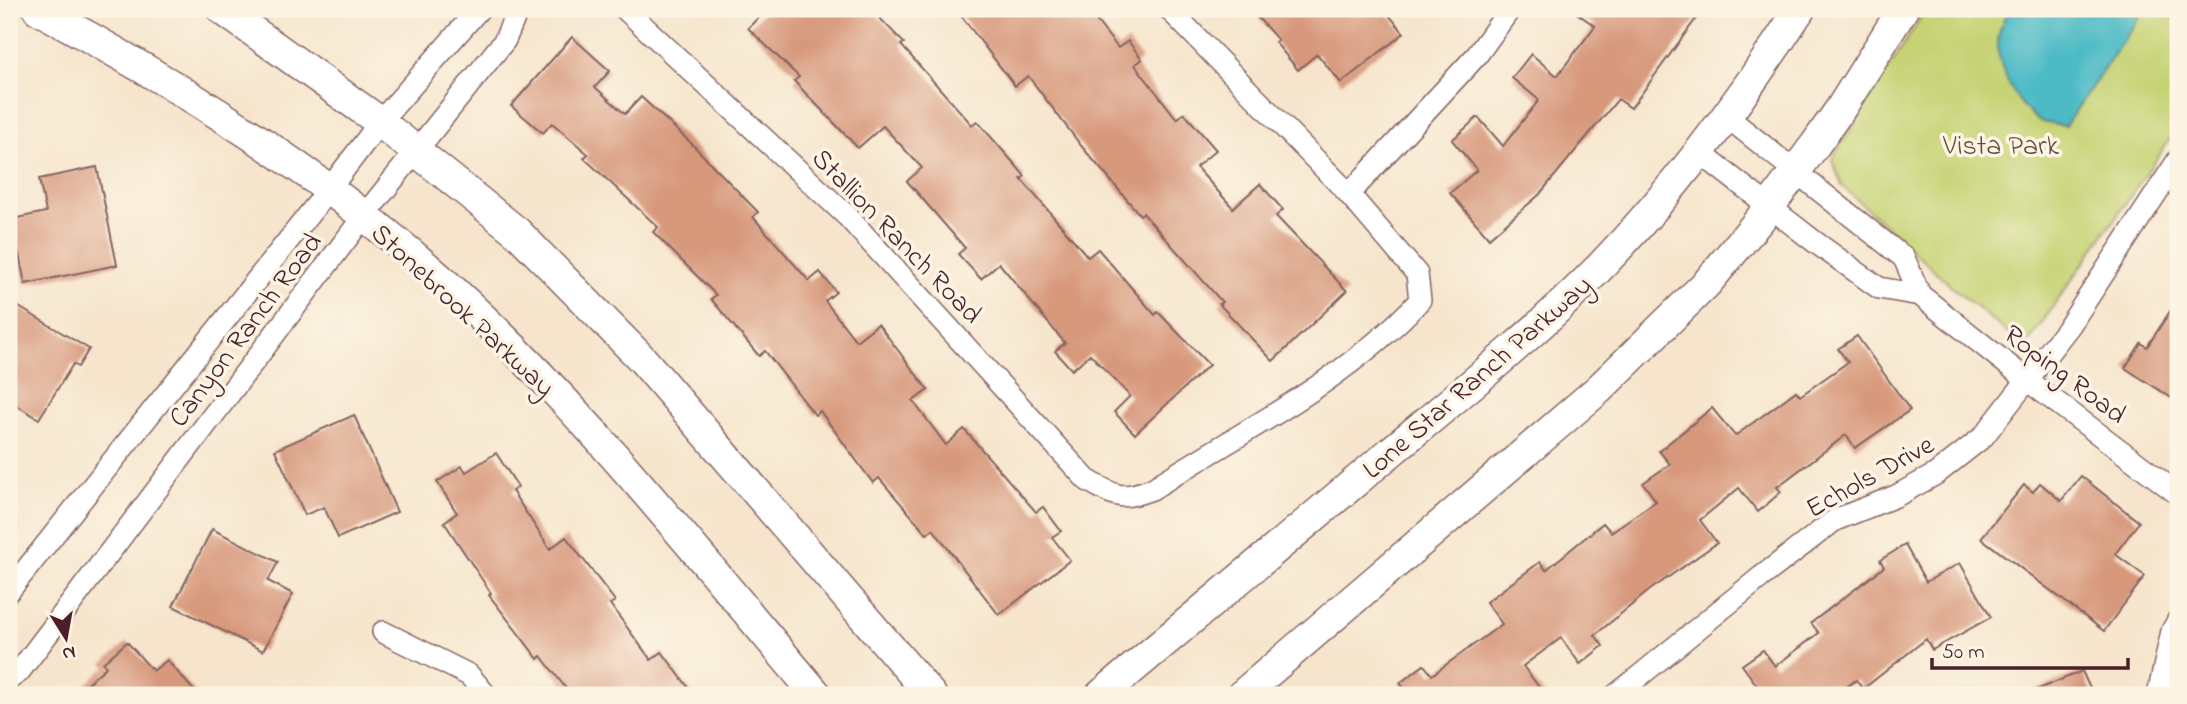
<svg xmlns="http://www.w3.org/2000/svg" width="2187" height="704" font-family="'Indie Flower',sans-serif">
  <style>
    .green { fill: #c6d375; stroke: #887950; stroke-width: 2 }
    .water { fill: #4dbbc6; stroke: #4c6d78; stroke-width: 2 }
    .building { fill: #d7987b }
    .lines { fill: none; stroke-linecap: round; stroke-linejoin: round }
    .minor-casing { stroke: #866463; stroke-width: 24 }
    .secondary-casing { stroke: #866463; stroke-width: 33 }
    .minor { stroke: #fff; stroke-width: 21 }
    .secondary { stroke: #fff; stroke-width: 30 }
    .labels { text-anchor: middle; stroke-width: 7; stroke-linejoin: round; paint-order: stroke }
    .park-label { font-size: 28px; fill: #694c3e; stroke: #fcf5e5 }
    .street-label { font-size: 28px; fill: #4a1f2b; stroke: #fcf5e5 }
  </style>
  <rect width="100%" height="100%" fill="#fcf5e5"/>
  <filter id="ink" filterUnits="userSpaceOnUse"><feTurbulence type="fractalNoise" baseFrequency=".0143" numOctaves="2"/><feDisplacementMap in="SourceGraphic" scale="14" xChannelSelector="R" yChannelSelector="G"/><feConvolveMatrix kernelMatrix="1 2 1 2 8 2 1 2 1" color-interpolation-filters="sRGB"/></filter>
  <filter id="wash" filterUnits="userSpaceOnUse"><feTurbulence type="fractalNoise" baseFrequency=".00686" numOctaves="4" result="noise"/><feDisplacementMap in="SourceGraphic" scale="28" xChannelSelector="R" yChannelSelector="G"/><feGaussianBlur stdDeviation="1.57" result="paint"/><feColorMatrix in="noise" values="0 0 0 0 0 0 0 0 0 0 0 0 0 0 0 0 0 1.4 0 .05"/><feComposite in="paint" operator="in"/></filter>
  <g filter="url(#wash)">
    <rect width="100%" height="100%" fill="#f6e5cc"/>
    <polygon class="green" points="1926,9 2178,9 2178,128 2025,347 1960,294 1842,186 1832,159"/>
    <path class="water" d="M2010,9h135l-80,117c-7,-1 -15,-2 -22,-4 -23,-9 -45,-53 -45,-77 0,-13 5,-26 12,-36z"/>
    <g id="blocks">
      <g class="building">
        <polygon points="767,9 871,9 904,43 901,45 972,125 977,121 1025,176 1021,179 1088,257 1098,249 1155,315 1158,312 1209,365 1135,434 1114,412 1130,396 1090,354 1072,370 1055,351 1065,343 999,263 981,279 958,254 965,248 907,181 922,168 883,126 858,148 794,81 799,77 748,28"/>
        <polygon points="956,9 1087,9 1118,48 1128,41 1142,59 1135,65 1177,119 1184,113 1216,150 1196,167 1233,208 1260,184 1283,210 1276,216 1347,291 1273,361 1219,304 1222,302 1143,213 1140,215 1083,148 1028,76 1015,86"/>
        <polygon points="1250,9 1384,9 1404,33 1341,83 1317,54 1298,70 1275,42 1278,40"/>
        <polygon points="1571,9 1703,9 1631,108 1618,99 1539,195 1489,238 1450,193 1477,170 1452,140 1478,117 1503,146 1539,100 1512,78 1531,54 1557,76 1595,26"/>
        <polygon points="572,37 610,71 595,87 625,114 641,97 691,143 758,212 753,217 809,281 820,272 836,292 825,301 856,341 878,324 928,390 913,401 946,445 964,429 1036,512 1043,507 1061,531 1052,537 1070,560 999,615 933,529 927,534 879,478 873,483 820,411 815,415 765,351 759,356 711,299 716,295 653,232 658,227 584,158 588,154 552,123 543,133 511,106"/>
        <polygon points="97,167 117,265 25,284 12,219 46,212 39,179"/>
        <polygon points="2178,299 2178,402 2125,368 2141,343 2147,347"/>
        <polygon points="9,301 89,349 78,367 73,364 39,419 9,401"/>
        <polygon points="1857,336 1910,410 1855,448 1846,435 1777,487 1781,492 1758,512 1739,488 1700,520 1717,543 1650,590 1595,635 1603,646 1580,664 1561,638 1523,666 1545,695 1404,695 1408,693 1400,683 1424,665 1432,675 1502,624 1486,602 1540,562 1546,570 1603,523 1611,532 1656,501 1643,483 1670,464 1659,451 1712,408 1735,436 1796,391 1800,396 1848,362 1838,349"/>
        <polygon points="354,415 397,512 338,538 324,507 305,515 275,450"/>
        <polygon points="496,453 518,487 512,491 550,549 566,537 615,601 610,604 651,660 662,652 694,695 571,695 541,656 538,659 489,595 491,593 444,522 457,513 437,482 462,466 466,472"/>
        <polygon points="2081,476 2139,522 2115,554 2145,576 2104,631 1981,538 2024,485 2033,492 2040,483 2061,501"/>
        <polygon points="212,529 278,562 268,581 293,594 263,651 173,606"/>
        <polygon points="1905,545 1926,582 1960,563 1991,617 1932,650 1926,639 1863,689 1856,680 1835,695 1764,695 1742,665 1763,650 1775,666 1819,633 1811,623 1884,567 1880,560"/>
        <polygon points="127,642 153,671 167,660 198,695 74,695 106,667 103,663"/>
        <polygon points="2082,671 2093,695 2024,695"/>
      </g>
    </g>
  </g>
  <g filter="url(#ink)">
    <use href="#blocks" fill-opacity="0" stroke="#866463" stroke-width="2"/>
    <g class="lines">
      <g class="minor-casing">
        <g id="minor">
          <path d="M625,9l222,207 240,264c30,17 33,21 65,9 92,-59 194,-108 268,-189l-3,-26 -68,-80 -180,-185"/>
          <polyline points="1726,116 1904,258 1920,295 2027,380 2178,494"/>
          <polyline points="1699,152 1815,242 1879,288 1920,295"/>
          <polyline points="1349,194 1477,55 1510,9"/>
          <polyline points="9,591 330,188 380,122 479,9"/>
          <polyline points="383,632 469,675 486,695"/>
          <polyline points="9,679 19,672 364,216 505,40 518,9"/>
          <polyline points="1616,695 1761,577 1835,520 1896,496 1936,474 1983,437 2070,325 2178,160"/>
          <polyline points="2158,695 2172,631 2178,620"/>
        </g>
      </g>
      <g class="secondary-casing">
        <g id="secondary">
          <path d="M38,9c138,75 273,157 391,260 145,126 264,281 388,426"/>
          <polyline points="222,9 380,122 517,232 642,359 931,695"/>
          <path d="M1101,695c98,-82 195,-163 292,-245 72,-60 145,-119 210,-186 75,-78 139,-165 197,-255"/>
          <polyline points="1242,695 1599,389 1707,283 1761,218 1815,145 1841,108 1903,9"/>
        </g>
      </g>
      <use href="#minor" class="minor"/>
      <use href="#secondary" class="secondary"/>
    </g>
  </g>
  <g class="labels">
    <g class="park-label">
      <text x="2001" y="154">Vista Park</text>
    </g>
    <g class="street-label">
      <text transform="translate(898 235) rotate(46)" y="10">Stallion Ranch Road</text>
      <text transform="translate(464 309) rotate(43)" y="10">Stonebrook Parkway</text>
      <text transform="translate(244 329) rotate(-53)" y="10">Canyon Ranch Road</text>
      <text transform="translate(2066 373) rotate(37)" y="10">Roping Road</text>
      <text transform="translate(1476 376) rotate(-41)" y="10">Lone Star Ranch Parkway</text>
      <text transform="translate(1869 475) rotate(-29)" y="10">Echols Drive</text>
    </g>
  </g>
  <rect width="2187" height="704" fill="none" stroke="#fcf5e5" stroke-width="35"/>
  <g transform="translate(66 638) rotate(169)" stroke="#fcf5e5" stroke-width="5" paint-order="stroke">
  <path d="M0-5L12 26L0 18L-12 26Z" fill="#4a1f2b"/>
  <text y="-10" font-size="19" font-weight="bold" text-anchor="middle" fill="#4a1f2b">N</text>
  </g>
  <path d="M1932 658v10h196v-10" fill="none" stroke="#4a1f2b" stroke-width="3.5"/>
  <text x="1942" y="658" font-size="21" fill="#4a1f2b" stroke="#fcf5e5" stroke-width="5" paint-order="stroke">50 m</text>
</svg>
